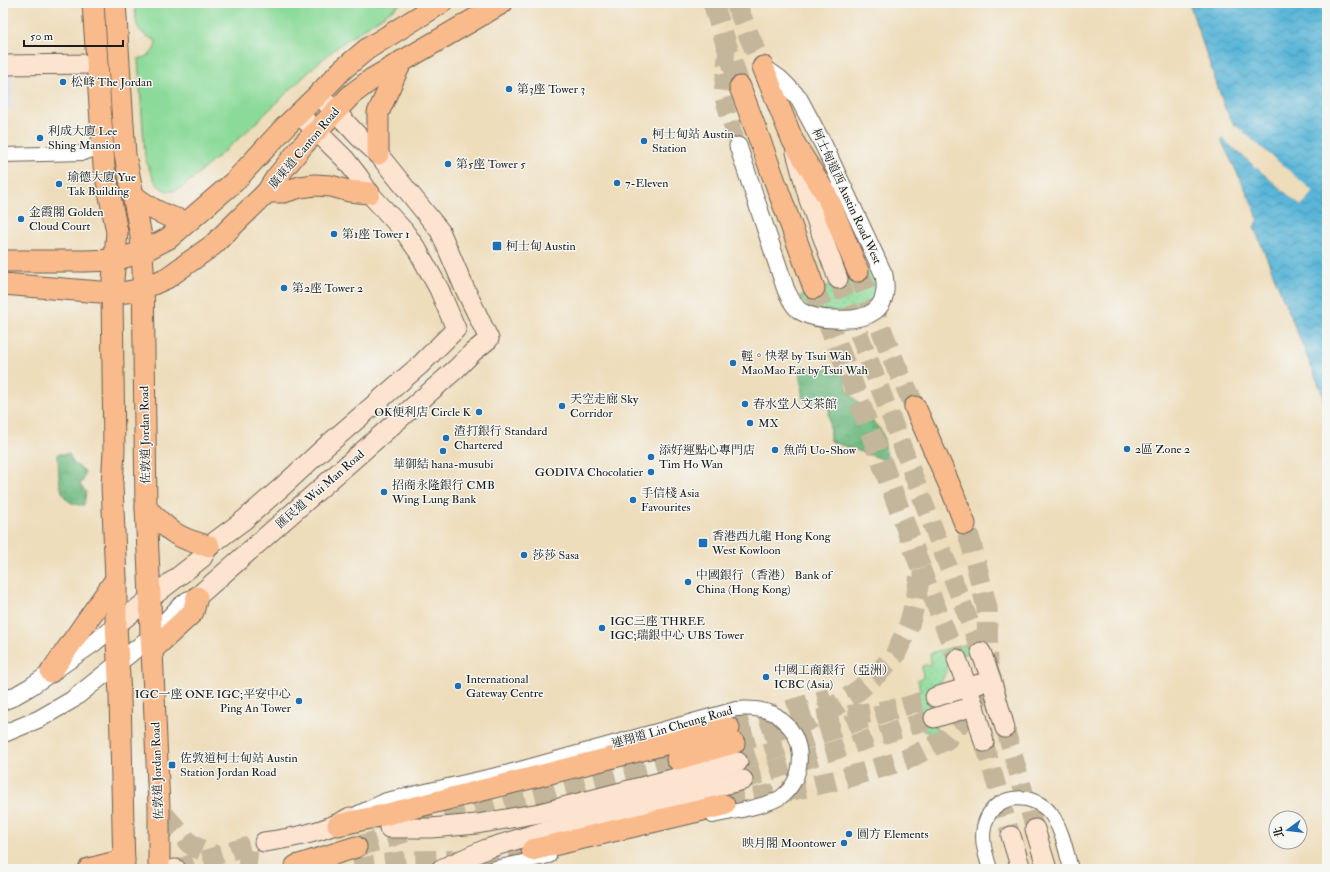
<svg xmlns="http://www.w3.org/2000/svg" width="1330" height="872" font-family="'IM FELL Double Pica','Noto Serif TC',serif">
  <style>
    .built { fill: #d4d8f9 }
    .grass { fill: url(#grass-dots); stroke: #547b5a }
    .forest { fill: url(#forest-crowns); stroke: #466b4e }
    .park { fill: #8bda99; stroke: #547b5a }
    .water { fill: url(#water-waves); stroke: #3b697a }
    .pier { fill: #edb }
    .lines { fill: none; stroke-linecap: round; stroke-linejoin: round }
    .tertiary-tunnel { stroke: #c4b69b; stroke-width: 17; stroke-dasharray: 17 8; stroke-linecap: butt }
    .secondary-tunnel { stroke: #c4b69b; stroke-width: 19; stroke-dasharray: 19 10; stroke-linecap: butt }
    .primary-tunnel { stroke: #c4b69b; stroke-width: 21; stroke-dasharray: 21 10; stroke-linecap: butt }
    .minor-casing { stroke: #666054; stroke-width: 16 }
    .tertiary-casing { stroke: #666054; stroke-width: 19 }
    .secondary-casing { stroke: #666054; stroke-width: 21 }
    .primary-casing { stroke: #666054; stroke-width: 23 }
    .minor { stroke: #fff; stroke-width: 14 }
    .tertiary { stroke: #fff; stroke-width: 17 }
    .secondary { stroke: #fde4d1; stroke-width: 19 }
    .primary { stroke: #fabb8c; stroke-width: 21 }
    .poi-dot { fill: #1f6fb2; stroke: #f6f6f2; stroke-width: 1.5 }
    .labels { text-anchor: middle; stroke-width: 3; stroke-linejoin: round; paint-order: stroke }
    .poi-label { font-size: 12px; fill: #1c1c1c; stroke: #f6f6f2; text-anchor: start }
    .street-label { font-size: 12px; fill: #1c1c1c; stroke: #f6f6f2 }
  </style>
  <defs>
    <pattern id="grass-dots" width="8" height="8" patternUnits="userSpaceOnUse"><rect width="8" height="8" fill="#8bda99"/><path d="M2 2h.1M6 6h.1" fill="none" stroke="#77ba83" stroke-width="1.8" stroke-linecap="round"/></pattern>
    <pattern id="forest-crowns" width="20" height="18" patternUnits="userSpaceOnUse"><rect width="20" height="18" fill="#70ba81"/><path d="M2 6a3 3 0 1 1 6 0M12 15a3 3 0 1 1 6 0" fill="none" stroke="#609f6f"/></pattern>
    <pattern id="water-waves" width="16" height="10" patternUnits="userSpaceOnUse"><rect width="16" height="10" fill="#5ab6d8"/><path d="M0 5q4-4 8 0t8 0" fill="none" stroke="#4a93ae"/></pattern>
  </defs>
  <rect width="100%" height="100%" fill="#f6f6f2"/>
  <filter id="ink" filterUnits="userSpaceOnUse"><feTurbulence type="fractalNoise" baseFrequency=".025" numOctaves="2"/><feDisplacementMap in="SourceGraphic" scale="8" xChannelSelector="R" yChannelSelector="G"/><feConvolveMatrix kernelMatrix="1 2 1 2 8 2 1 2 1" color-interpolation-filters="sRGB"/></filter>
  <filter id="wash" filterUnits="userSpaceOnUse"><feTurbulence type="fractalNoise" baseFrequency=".012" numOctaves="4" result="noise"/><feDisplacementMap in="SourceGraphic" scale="16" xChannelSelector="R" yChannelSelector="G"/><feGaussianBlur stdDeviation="0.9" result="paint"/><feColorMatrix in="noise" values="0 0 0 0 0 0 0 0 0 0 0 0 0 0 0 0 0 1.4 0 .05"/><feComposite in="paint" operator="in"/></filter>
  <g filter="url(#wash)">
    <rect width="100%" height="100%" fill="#edb"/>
    <polygon class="built" points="3,74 11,74 12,107 3,107"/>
    <g class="grass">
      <polygon points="877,267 879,275 874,301 868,307 847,313 809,308 799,297"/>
      <path d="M968,644l3,8c-21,5 -22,13 -30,31 -13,25 -15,49 16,60l-17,1 -1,-7 -11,1v-7h-5l-2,-21h-5l-1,-17 5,-1 -2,-13 5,-1 -1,-12 9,-2 -1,-11z"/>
    </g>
    <g class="forest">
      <polygon points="799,366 843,370 848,391 882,432 888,461 830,441 829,408 803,401"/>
      <path d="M58,454h11l4,9 12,8 -2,10 -3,4 6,7 -2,13c-28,2 -25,-31 -26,-51z"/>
    </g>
    <path class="park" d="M135,3h267l-62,42 -22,18 -74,71 -60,52c-25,16 -32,-9 -39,-29l-7,-98c11,-3 17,-6 18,-18 -22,-11 -20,-15 -21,-38z"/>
    <polygon class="water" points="1189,3 1327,3 1327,405 1254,227 1258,220 1255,209 1221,140 1222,138 1301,206 1313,192 1234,124 1225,108"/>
    <polygon class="pier" points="1234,124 1314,192 1301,206 1222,138 1223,136 1301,203 1311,192 1233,125"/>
  </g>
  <g filter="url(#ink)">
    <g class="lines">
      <polyline class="tertiary-tunnel" points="727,49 722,95 738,146"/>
      <g class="secondary-tunnel">
        <polyline points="838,279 981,652"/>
        <polyline points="921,568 957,659"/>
        <polyline points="1005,728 1035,829"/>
        <polyline points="984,742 1011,836"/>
        <polyline points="738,762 896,709 935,697"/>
        <polyline points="743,780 934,718"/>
        <polyline points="176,869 234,850 264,842"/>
        <polyline points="247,869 249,846"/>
      </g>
      <g class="primary-tunnel">
        <polyline points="713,3 740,87"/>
        <polyline points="736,3 749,36 763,67"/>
        <polyline points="858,271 896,366 915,407"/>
        <polyline points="818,720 896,709"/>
        <polyline points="729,728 831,698"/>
        <polyline points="734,743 804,722 832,708 859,690 879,672 895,655 909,625 916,599 921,568 851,379 814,288"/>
        <polyline points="724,805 842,779 905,760 947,739 974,705 988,673 987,608 972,547 965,524"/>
        <polyline points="164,815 189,843 195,847 216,856"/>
        <polyline points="356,847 486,808 677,759"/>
        <polyline points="354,869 406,861 474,860 532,850"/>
      </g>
      <g class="minor-casing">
        <g id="minor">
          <polyline points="3,155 84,153 95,149 102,139"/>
          <path d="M356,814l30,-14 123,-28 227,-63c13,-1 24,-1 36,4 4,1 7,4 10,7 24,19 24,58 -1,77 -13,9 -50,15 -68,19"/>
          <polyline points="491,869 549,856"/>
          <path d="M990,869c-5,-16 -11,-34 -3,-51 12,-26 48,-25 64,-4 11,15 15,37 20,55"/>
        </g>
      </g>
      <g class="tertiary-casing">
        <g id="tertiary">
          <path d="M738,146l48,144c4,8 8,18 16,22 10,6 22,7 33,7 31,2 56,-7 49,-44l-60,-129 -26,-49 -18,-18 -17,-12"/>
          <polyline points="3,701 11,698 30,687 94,643 116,625"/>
          <polyline points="3,734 39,719 72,700 151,637 180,606 188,600 197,597"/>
        </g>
      </g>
      <g class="secondary-casing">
        <g id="secondary">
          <polyline points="3,65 97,64"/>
          <polyline points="796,152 809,200 838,279"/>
          <polyline points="197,597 456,369 473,352 489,339 464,287 440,231 378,154 360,138 335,111 318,95"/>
          <polyline points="116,625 202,558 209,546 244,520 283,486 324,448 420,365 456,329 439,289 418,251 404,231 369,193 359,177 345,159 298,113"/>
          <polyline points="981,652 991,679 1005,728"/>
          <polyline points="957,659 974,706 984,742"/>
          <polyline points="935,697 979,684"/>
          <polyline points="934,718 974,706"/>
          <polyline points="389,828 431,828 477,824 540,813 738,762"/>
          <polyline points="1035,829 1047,869"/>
          <polyline points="1011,836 1021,869"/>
          <path d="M264,842c28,-4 62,-10 86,-25"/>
          <polyline points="174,869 176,869"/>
          <polyline points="441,869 486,849 528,836 583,820 743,780"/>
        </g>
      </g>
      <g class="primary-casing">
        <g id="primary">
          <polyline points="93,3 104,166 117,232 112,293 114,451 112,485 116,579 116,625 120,696 124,869"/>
          <polyline points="115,3 125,155 141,236 143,270 146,508 150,597 151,637 152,650 159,807 159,869"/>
          <polyline points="763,67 793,141 827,196 858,271"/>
          <polyline points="740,87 759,138 814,288"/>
          <polyline points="378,154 378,113 395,75 402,61"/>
          <polyline points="267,192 284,192 300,187 315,185 331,186 349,191 369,193"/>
          <path d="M134,196c18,14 31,20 53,26"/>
          <polyline points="3,261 84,261 115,260 142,252 169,238 235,181 285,127 318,95 342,70 367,49 441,3"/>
          <polyline points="3,284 112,293 127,292 142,289 167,278 213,245 267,192 276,178 304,144 352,94 372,79 502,3"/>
          <polyline points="915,407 953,493 965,524"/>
          <path d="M146,508c23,22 30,31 63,38"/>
          <polyline points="152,650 193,612 197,597"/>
          <polyline points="51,672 116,579"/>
          <polyline points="677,759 734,743"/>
          <polyline points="338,825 388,814 729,728"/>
          <polyline points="532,850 724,805"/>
          <polyline points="296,866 356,847"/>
          <polyline points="89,869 124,860"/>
        </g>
      </g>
      <use href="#minor" class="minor"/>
      <use href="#tertiary" class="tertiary"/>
      <use href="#secondary" class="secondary"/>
      <use href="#primary" class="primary"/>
    </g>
  </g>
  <g class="poi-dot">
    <circle cx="63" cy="82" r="4"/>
    <circle cx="509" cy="89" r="4"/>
    <circle cx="40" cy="138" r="4"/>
    <circle cx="644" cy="141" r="4"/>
    <circle cx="448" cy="164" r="4"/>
    <circle cx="617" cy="183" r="4"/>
    <circle cx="59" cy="184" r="4"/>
    <circle cx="21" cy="219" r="4"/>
    <circle cx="334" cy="234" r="4"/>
    <rect x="492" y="241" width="10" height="10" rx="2"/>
    <circle cx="284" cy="288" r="4"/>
    <circle cx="733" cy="363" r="4"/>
    <circle cx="745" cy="404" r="4"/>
    <circle cx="562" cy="406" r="4"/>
    <circle cx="479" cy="412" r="4"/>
    <circle cx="750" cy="423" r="4"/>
    <circle cx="446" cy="438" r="4"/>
    <circle cx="1127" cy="449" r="4"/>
    <circle cx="775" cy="450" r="4"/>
    <circle cx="443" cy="451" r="4"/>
    <circle cx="651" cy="457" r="4"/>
    <circle cx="651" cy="472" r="4"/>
    <circle cx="384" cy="492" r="4"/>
    <circle cx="633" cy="500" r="4"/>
    <rect x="698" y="538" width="10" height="10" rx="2"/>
    <circle cx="524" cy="555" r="4"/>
    <circle cx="688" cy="582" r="4"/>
    <circle cx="602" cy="628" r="4"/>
    <circle cx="766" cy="677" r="4"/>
    <circle cx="458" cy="686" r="4"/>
    <circle cx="299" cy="701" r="4"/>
    <rect x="168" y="761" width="8" height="8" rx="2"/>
    <circle cx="849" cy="834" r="4"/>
    <circle cx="844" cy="843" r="4"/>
  </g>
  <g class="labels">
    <g class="poi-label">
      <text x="71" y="86">松峰 The Jordan</text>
      <text x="517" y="93">第3座 Tower 3</text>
      <text x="48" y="135">利成大廈 Lee<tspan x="48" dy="14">Shing Mansion</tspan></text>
      <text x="652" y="138">柯士甸站 Austin<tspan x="652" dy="14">Station</tspan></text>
      <text x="456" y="168">第5座 Tower 5</text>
      <text x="67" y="181">瑜德大廈 Yue<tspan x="67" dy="14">Tak Building</tspan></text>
      <text x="625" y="187">7-Eleven</text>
      <text x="29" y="216">金霞閣 Golden<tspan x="29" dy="14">Cloud Court</tspan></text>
      <text x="342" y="238">第1座 Tower 1</text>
      <text x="506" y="250">柯士甸 Austin</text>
      <text x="292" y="292">第2座 Tower 2</text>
      <text x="741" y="360">輕。快翠 by Tsui Wah<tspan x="741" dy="14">MaoMao Eat by Tsui Wah</tspan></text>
      <text x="570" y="403">天空走廊 Sky<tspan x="570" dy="14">Corridor</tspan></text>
      <text x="753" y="408">春水堂人文茶館</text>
      <text x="471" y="416" text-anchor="end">OK便利店 Circle K</text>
      <text x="758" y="427">MX</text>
      <text x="454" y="435">渣打銀行 Standard<tspan x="454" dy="14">Chartered</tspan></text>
      <text x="1135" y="453">2區 Zone 2</text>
      <text x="659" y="454">添好運點心專門店<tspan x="659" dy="14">Tim Ho Wan</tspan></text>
      <text x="783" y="454">魚尚 Uo-Show</text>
      <text x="443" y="468" text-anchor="middle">華御結 hana-musubi</text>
      <text x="643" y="476" text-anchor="end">GODIVA Chocolatier</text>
      <text x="392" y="489">招商永隆銀行 CMB<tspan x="392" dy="14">Wing Lung Bank</tspan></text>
      <text x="641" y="497">手信棧 Asia<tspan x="641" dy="14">Favourites</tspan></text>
      <text x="712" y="540">香港西九龍 Hong Kong<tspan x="712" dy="14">West Kowloon</tspan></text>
      <text x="532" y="559">莎莎 Sasa</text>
      <text x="696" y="579">中國銀行（香港） Bank of<tspan x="696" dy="14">China (Hong Kong)</tspan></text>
      <text x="610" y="625">IGC三座 THREE<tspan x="610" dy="14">IGC;瑞銀中心 UBS Tower</tspan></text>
      <text x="774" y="674">中國工商銀行（亞洲）<tspan x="774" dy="14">ICBC (Asia)</tspan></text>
      <text x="466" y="683">International<tspan x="466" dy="14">Gateway Centre</tspan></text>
      <text x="291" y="698" text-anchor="end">IGC一座 ONE IGC;平安中心<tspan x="291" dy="14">Ping An Tower</tspan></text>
      <text x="180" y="762">佐敦道柯士甸站 Austin<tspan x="180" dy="14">Station Jordan Road</tspan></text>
      <text x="857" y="838">圓方 Elements</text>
      <text x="836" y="847" text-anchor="end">映月閣 Moontower</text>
    </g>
    <g class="street-label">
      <text transform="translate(304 148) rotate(-50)" y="4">廣東道 Canton Road</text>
      <text transform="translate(847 196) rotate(65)" y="4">柯士甸道西 Austin Road West</text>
      <text transform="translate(145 435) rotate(-91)" y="4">佐敦道 Jordan Road</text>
      <text transform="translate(320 489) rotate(-41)" y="4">匯民道 Wui Man Road</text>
      <text transform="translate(672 727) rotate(-16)" y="4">連翔道 Lin Cheung Road</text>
      <text transform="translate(157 771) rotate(-92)" y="4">佐敦道 Jordan Road</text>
    </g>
  </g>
  <rect width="1330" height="872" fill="none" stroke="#f6f6f2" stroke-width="16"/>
  <g transform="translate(1288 830) rotate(255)"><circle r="19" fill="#f6f6f2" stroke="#9f9f9c"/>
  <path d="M0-3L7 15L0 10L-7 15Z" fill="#1f6fb2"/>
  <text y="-6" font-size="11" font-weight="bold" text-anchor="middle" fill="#1c1c1c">北</text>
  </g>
  <path d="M24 40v6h99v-6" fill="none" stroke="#1c1c1c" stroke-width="2"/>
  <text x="30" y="40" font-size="12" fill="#1c1c1c" stroke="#f6f6f2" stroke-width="3" paint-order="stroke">50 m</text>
</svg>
